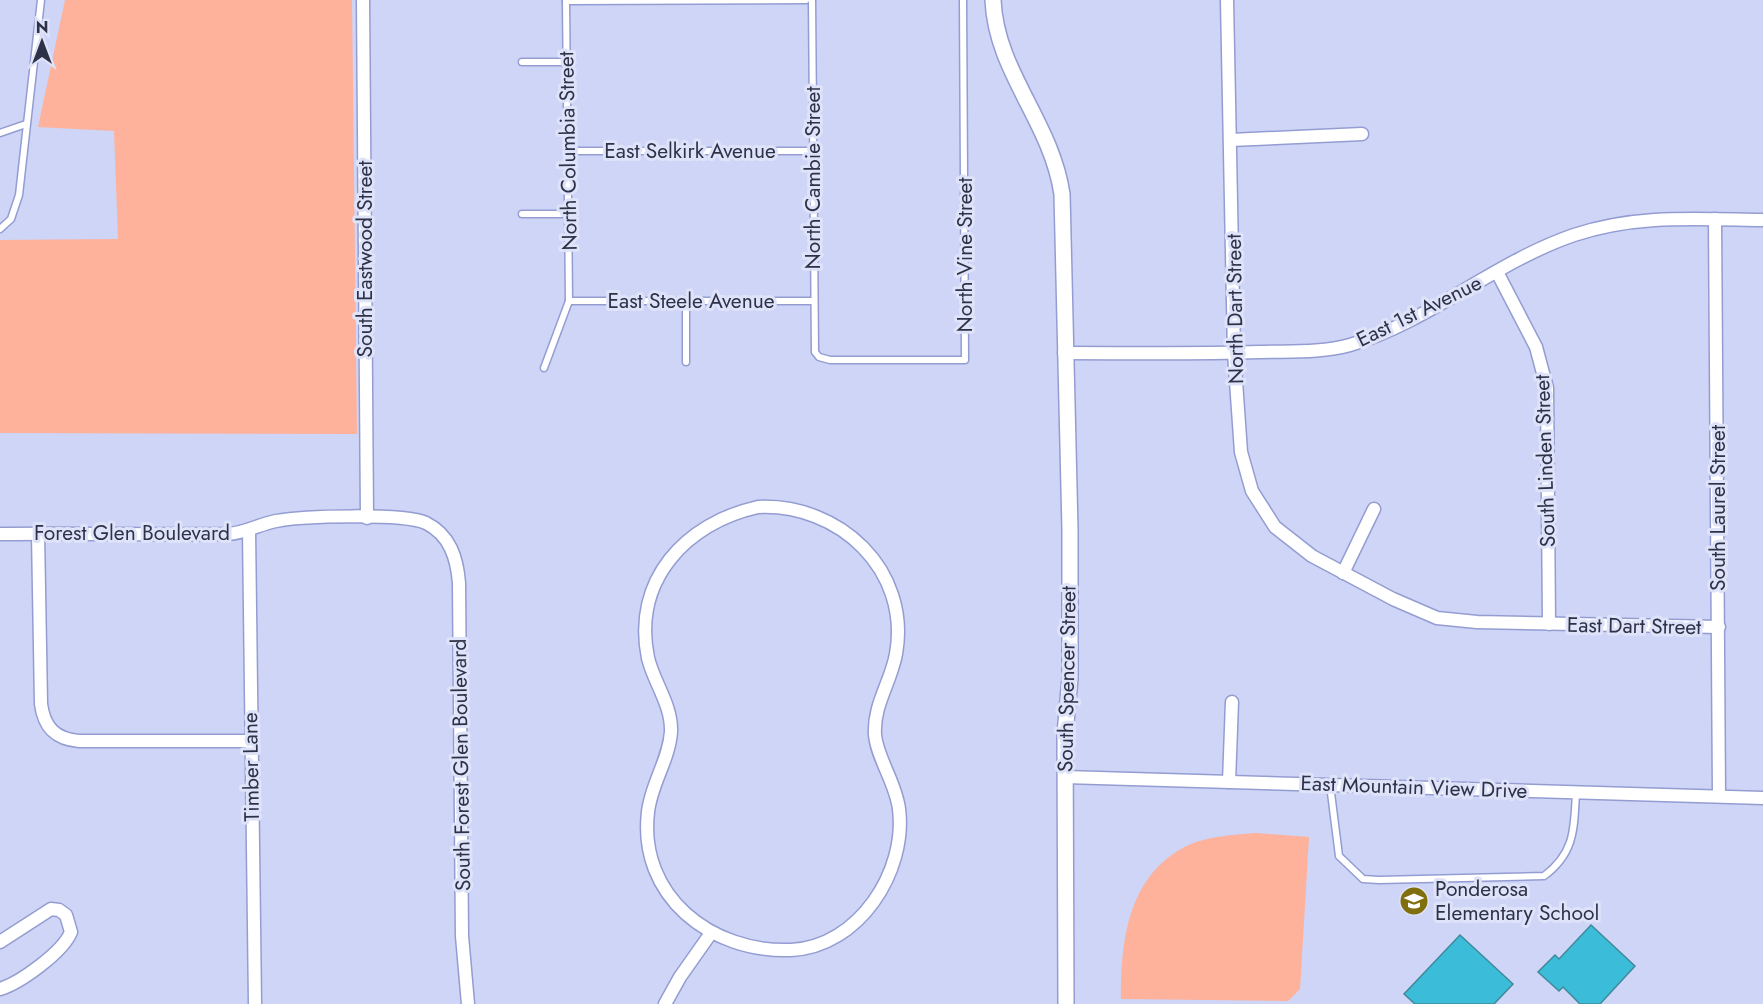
<svg xmlns="http://www.w3.org/2000/svg" width="1763" height="1004" font-family="Jost,sans-serif">
  <style>
    .green { fill: #feb19b }
    .building { fill: #3bbdda; stroke: #40899b; stroke-width: 1.5 }
    .lines { fill: none; stroke-linecap: round; stroke-linejoin: round }
    .service-casing { stroke: #949dd2; stroke-width: 9 }
    .minor-casing { stroke: #949dd2; stroke-width: 15 }
    .tertiary-casing { stroke: #949dd2; stroke-width: 18 }
    .service { stroke: #fff; stroke-width: 6 }
    .minor { stroke: #fff; stroke-width: 12 }
    .tertiary { stroke: #fff; stroke-width: 15 }
    .labels { text-anchor: middle; stroke-width: 6; stroke-linejoin: round; paint-order: stroke }
    .street-label { font-size: 21px; fill: #2e3248; stroke: #dee3f9 }
    .poi-label { font-size: 21px; fill: #2e3248; stroke: #dee3f9; text-anchor: start }
  </style>
  <rect width="100%" height="100%" fill="#ced5f6"/>
  <g class="green">
    <polygon points="65,0 352,0 357,434 0,433 0,240 118,239 114,131 38,127"/>
    <path d="M1257,833l52,4 -9,152 -12,12 -167,-2c0,-56 6,-119 60,-150 22,-13 51,-14 76,-16z"/>
  </g>
  <g class="building">
    <polygon points="1591,925 1635,966 1600,1004 1580,1004 1563,987 1559,991 1538,972 1555,955 1559,959"/>
    <polygon points="1460,935 1513,984 1494,1004 1415,1004 1404,994"/>
  </g>
  <g class="lines">
    <g class="service-casing">
      <g id="service">
        <polyline points="812,0 815,352 819,357 830,360 965,360 963,0"/>
        <polyline points="566,1 806,0"/>
        <polyline points="522,62 567,62"/>
        <polyline points="0,133 26,124"/>
        <polyline points="568,151 812,151"/>
        <polyline points="522,214 569,214"/>
        <polyline points="0,229 11,219 19,195 41,0"/>
        <polyline points="686,300 686,362"/>
        <polyline points="569,301 814,301"/>
        <polyline points="544,368 569,301 566,0"/>
        <path d="M1330,785l9,71 24,23 16,1 165,-4c31,-23 30,-47 32,-84"/>
      </g>
    </g>
    <g class="minor-casing">
      <g id="minor">
        <polyline points="363,0 367,518"/>
        <polyline points="1227,0 1234,353 1241,452 1252,491 1275,527 1312,556 1393,599 1437,618 1477,622 1719,627"/>
        <polyline points="1231,140 1362,134"/>
        <polyline points="1715,219 1719,796"/>
        <polyline points="1497,272 1536,347 1547,388 1549,624"/>
        <path d="M1064,353c66,0 131,1 196,-1 29,-1 62,1 90,-7 80,-24 145,-83 224,-110 62,-21 124,-16 189,-15"/>
        <path d="M758,507c81,-4 153,63 138,147 -5,28 -23,51 -21,81 2,23 21,48 24,74 8,62 -40,138 -108,141 -80,3 -153,-54 -143,-138 3,-28 21,-52 23,-80 1,-27 -17,-49 -23,-74 -16,-78 38,-135 110,-151z"/>
        <polyline points="249,530 255,1004"/>
        <path d="M38,533l3,171c3,23 14,35 38,37h171"/>
        <path d="M0,534c76,-1 152,1 228,0 17,-1 32,-10 48,-13 27,-5 127,-8 150,2 24,12 31,35 33,60l3,353 6,68"/>
        <polyline points="1343,573 1374,509"/>
        <polyline points="1065,777 1763,798"/>
        <polyline points="1229,782 1232,702"/>
        <path d="M0,942l51,-33 8,1 7,5 5,17c-8,20 -51,51 -71,57"/>
        <polyline points="665,1004 680,977 711,933"/>
      </g>
    </g>
    <g class="tertiary-casing">
      <path id="tertiary" d="M993,0c3,72 58,121 69,194l8,336v148l-5,56 1,270"/>
    </g>
    <use href="#service" class="service"/>
    <use href="#minor" class="minor"/>
    <use href="#tertiary" class="tertiary"/>
  </g>
  <defs>
    <g id="school-disc" transform="scale(1.5)"><circle r="9.5" fill="#816e0c" stroke="#dee3f9"/><path d="M0-5L7-2L0 1L-7-2ZM-4 1L0 2.5L4 1V4Q0 6-4 4Z" fill="#fff"/></g>
  </defs>
  <g fill-rule="evenodd">
    <use href="#school-disc" x="1414" y="901"/>
  </g>
  <g class="labels">
    <g class="street-label">
      <text transform="translate(568 151) rotate(-91)" y="7">North Columbia Street</text>
      <text x="690" y="158">East Selkirk Avenue</text>
      <text transform="translate(813 178) rotate(-90)" y="7">North Cambie Street</text>
      <text transform="translate(965 255) rotate(-90)" y="7">North Vine Street</text>
      <text transform="translate(365 259) rotate(-90)" y="7">South Eastwood Street</text>
      <text x="691" y="308">East Steele Avenue</text>
      <text transform="translate(1235 309) rotate(-91)" y="7">North Dart Street</text>
      <text transform="translate(1419 311) rotate(-26)" y="7">East 1st Avenue</text>
      <text transform="translate(1545 461) rotate(-92)" y="7">South Linden Street</text>
      <text transform="translate(1718 508) rotate(-90)" y="7">South Laurel Street</text>
      <text x="132" y="540">Forest Glen Boulevard</text>
      <text transform="translate(1634 626) rotate(1)" y="7">East Dart Street</text>
      <text transform="translate(1067 679) rotate(-89)" y="7">South Spencer Street</text>
      <text transform="translate(461 765) rotate(-91)" y="7">South Forest Glen Boulevard</text>
      <text transform="translate(251 767) rotate(-91)" y="7">Timber Lane</text>
      <text transform="translate(1414 787) rotate(2)" y="7">East Mountain View Drive</text>
    </g>
    <g class="poi-label">
      <text x="1435" y="896">Ponderosa<tspan x="1435" dy="24">Elementary School</tspan></text>
    </g>
  </g>
  <g transform="translate(42 42)" stroke="#dee3f9" stroke-width="4.5" paint-order="stroke">
  <path d="M0-4.5L10 22L0 15L-10 22Z" fill="#2e3248"/>
  <text y="-9" font-size="16" font-weight="bold" text-anchor="middle" fill="#2e3248">N</text>
  </g>
</svg>
